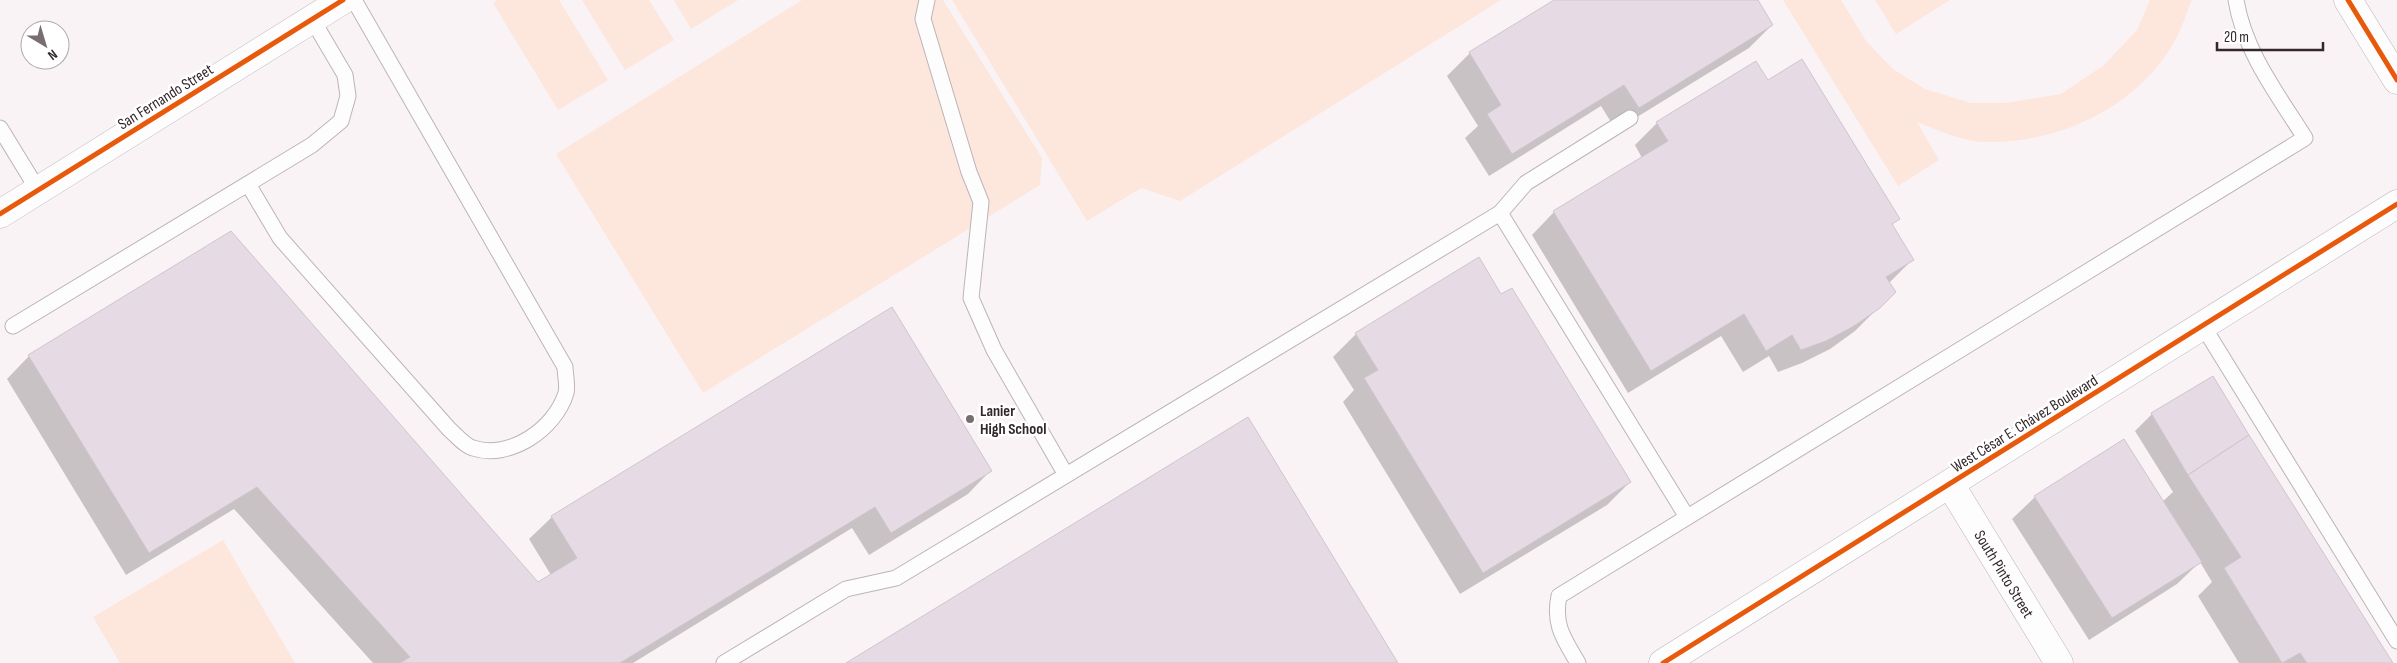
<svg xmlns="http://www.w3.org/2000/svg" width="2397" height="663" font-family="'Sofia Sans Condensed',sans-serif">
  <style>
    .green { fill: #fde6db }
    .shadow { fill: #0003 }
    .building { fill: #e6dae5; stroke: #cdc6cc }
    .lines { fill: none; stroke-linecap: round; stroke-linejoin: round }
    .service-casing { stroke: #bcb4b8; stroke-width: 17 }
    .minor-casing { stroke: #bcb4b8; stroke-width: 29 }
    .tertiary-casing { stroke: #bcb4b8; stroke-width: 29 }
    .service { stroke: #fefdfe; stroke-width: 15 }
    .minor { stroke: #fefdfe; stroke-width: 28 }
    .tertiary { stroke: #fefdfe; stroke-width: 28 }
    .cycleway-casing { stroke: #fff; stroke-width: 8 }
    .cycleway { stroke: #e8590c; stroke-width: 5 }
    .poi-dot { fill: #786e72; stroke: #fff; stroke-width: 2 }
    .labels { text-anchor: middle; stroke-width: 5; stroke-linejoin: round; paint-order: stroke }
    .street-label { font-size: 16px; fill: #32272b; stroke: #fff }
    .poi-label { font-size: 16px; font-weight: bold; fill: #32272b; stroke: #fff; text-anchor: start }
  </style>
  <rect width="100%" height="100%" fill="#faf3f6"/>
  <g class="green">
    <polygon points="498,0 559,0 608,80 558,110 493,3"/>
    <polygon points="582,0 649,0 674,40 625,70"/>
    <polygon points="674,0 738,0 691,29"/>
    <polygon points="802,0 943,0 1042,158 1040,185 703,393 556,154"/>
    <polygon points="952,0 1501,0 1180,201 1141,188 1087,221"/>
    <path d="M1783,0h58l25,41 27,28 32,20 46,14h34l56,-9 43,-29 33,-35 13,-30h42c-6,14 -10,29 -18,42 -36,65 -116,102 -188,100 -24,0 -48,-12 -69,-20l22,38 -41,26z"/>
    <polygon points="1875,0 1950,0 1896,34"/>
    <polygon points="223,540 295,663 120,663 93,617"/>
  </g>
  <g class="shadow">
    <polygon points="1557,0 1756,0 1772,25 1749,48 1616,130 1601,106 1489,176 1465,138 1478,126 1447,76 1470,53"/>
    <polygon points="1768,82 1898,219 1891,225 1912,260 1889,283 1894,292 1855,331 1830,349 1802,363 1778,372 1769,356 1743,372 1721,336 1628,393 1532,235 1554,212 1642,158 1635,145 1657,123"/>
    <polygon points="1479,259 1501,296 1630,482 1607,505 1460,594 1343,402 1354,390 1333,357 1356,334"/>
    <polygon points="29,356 538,583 551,575 529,539 552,517 990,471 968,494 869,555 852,528 633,663 373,663 234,509 126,575 7,379"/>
    <polygon points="2212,377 2391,663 2239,663 2198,596 2212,582 2200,562 2177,584 2089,640 2012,519 2035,497 2162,502 2173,492 2135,431 2152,414"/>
  </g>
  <g class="building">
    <polygon points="1554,0 1758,0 1773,25 1639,108 1624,85 1512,154 1487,114 1501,105 1469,52"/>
    <polygon points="1802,59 1900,219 1892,224 1914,260 1886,277 1896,292 1880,308 1854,326 1826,341 1801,350 1792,335 1766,351 1744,314 1651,371 1553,211 1668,141 1656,122 1756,61 1768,80"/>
    <polygon points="231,231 538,582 577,558 551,516 892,307 992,471 891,533 875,507 620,663 400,663 410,657 257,487 149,553 28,355"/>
    <polygon points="1479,257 1501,294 1512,288 1631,482 1483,573 1364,378 1378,370 1355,333"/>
    <polygon points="2213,376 2249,435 2188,475 2151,413"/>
    <polygon points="1248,417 1398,663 846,663"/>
    <polygon points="2249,435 2393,663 2307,663 2300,653 2282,663 2224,568 2241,557 2188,475"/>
    <polygon points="2124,439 2202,562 2112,618 2034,496"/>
  </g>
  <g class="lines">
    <g class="service-casing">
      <g id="service">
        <polyline points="927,0 923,19 969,172 981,202 971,298 994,350 1066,475"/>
        <polyline points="0,128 38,190"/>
        <path d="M248,184l32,54 169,191c7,6 16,17 24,19 37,12 82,-19 93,-55 2,-7 -1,-19 -1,-26l-211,-367"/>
        <polyline points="1500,213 1687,517"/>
        <polyline points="13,326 312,145 341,121 348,96 345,75 312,19"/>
        <polyline points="2203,326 2397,641"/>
        <polyline points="724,663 846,589 896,578 1500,213 1526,183 1630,118"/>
        <path d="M1578,663c-14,-24 -25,-38 -19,-67l746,-458c-27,-43 -61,-87 -69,-138"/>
      </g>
    </g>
    <g class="minor-casing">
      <g id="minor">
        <polyline points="0,214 343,0"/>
        <path id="s1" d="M1950,484l109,179"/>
      </g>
    </g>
    <g class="tertiary-casing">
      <g id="tertiary">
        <polyline points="2348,0 2397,80"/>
        <polyline points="1663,663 2397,204"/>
      </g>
    </g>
    <use href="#service" class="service"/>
    <use href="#minor" class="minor"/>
    <use href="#tertiary" class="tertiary"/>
    <g class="cycleway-casing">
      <g id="cycleway">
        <polyline points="2348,0 2397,80"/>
        <polyline points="0,214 343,0"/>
        <polyline points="1663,663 2397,204"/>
      </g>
    </g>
    <use href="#cycleway" class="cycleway"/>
  </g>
  <circle class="poi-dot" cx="970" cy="419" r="5"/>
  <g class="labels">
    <g class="street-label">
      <text transform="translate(165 96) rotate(-32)" y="6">San Fernando Street</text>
      <text transform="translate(2024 423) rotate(-32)" y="6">West César E. Chávez Boulevard</text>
      <text dy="6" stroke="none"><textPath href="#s1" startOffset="105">South Pinto Street</textPath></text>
    </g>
    <g class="poi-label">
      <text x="980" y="416">Lanier<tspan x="980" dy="18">High School</tspan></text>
    </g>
  </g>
  <g transform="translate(45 45) rotate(142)"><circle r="24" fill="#ffffff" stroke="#ada9aa"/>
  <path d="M0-4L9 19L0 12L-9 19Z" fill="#786e72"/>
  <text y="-8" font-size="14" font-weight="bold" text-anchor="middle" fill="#32272b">N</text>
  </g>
  <path d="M2217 42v8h106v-8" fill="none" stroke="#32272b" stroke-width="2.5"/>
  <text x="2224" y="42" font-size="15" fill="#32272b" stroke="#ffffff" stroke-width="4" paint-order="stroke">20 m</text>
</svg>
